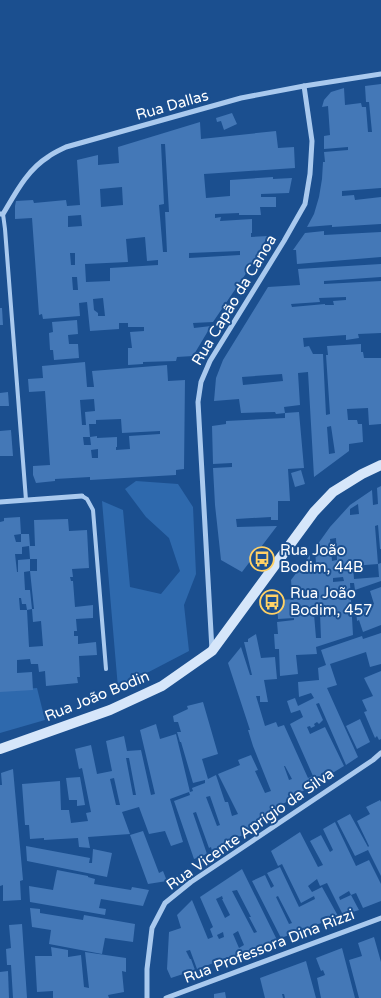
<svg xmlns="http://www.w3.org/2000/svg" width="381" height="998" font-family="'Varela Round',sans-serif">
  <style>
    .green { fill: #2e69ad }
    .building { fill: #4478b7; fill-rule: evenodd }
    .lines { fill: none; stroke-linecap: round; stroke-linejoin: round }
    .lane { stroke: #a9c9ee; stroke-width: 4 }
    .street { stroke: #a9c9ee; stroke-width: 5 }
    .secondary { stroke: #d6e6fa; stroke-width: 10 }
    .labels { text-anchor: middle; stroke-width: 4; stroke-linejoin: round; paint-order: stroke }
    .street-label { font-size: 15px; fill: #fff; stroke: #1b4f8f }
    .poi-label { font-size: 15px; fill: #fff; stroke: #1b4f8f; text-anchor: start }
  </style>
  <rect width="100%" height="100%" fill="#1b4f8f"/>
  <g class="green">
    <polygon points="136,481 178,484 193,507 196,574 184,605 189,651 118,688 102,501 123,510 130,587 161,594 180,571 169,538 146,517 125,489"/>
    <polygon points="37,688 45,720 0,733 0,691"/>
  </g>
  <g class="building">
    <polygon points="381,84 381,188 342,191 342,196 354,195 355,200 381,197 381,224 332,227 332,225 307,227 314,214 319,197 322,179 323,162 325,162 324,152 348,150 348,147 324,149 324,136 330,135 328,106 322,107 324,100 331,92 344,88 345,105 361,103 362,107 366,107 368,132 372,132 369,102 366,102 365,86"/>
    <polygon points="232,113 237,124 224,130 221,121 217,122 216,118"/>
    <path d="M200,122l1,17 75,-8 2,17 16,-1 1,21 -91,6 2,24 24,-2v-16l43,-3v2l19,-1 -3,15 -28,1v3h15v10h-16l1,8h-22v-2l-24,1v4l6,-1 -1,4 32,-2v14h-1v4l17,-1 -21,36 -34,50 -20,1 1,5 17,-2 -18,30 -16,1 -1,4 -33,1v2l-15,1v-17h4l-2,-16 14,-1v-4h-16v-4h-9v6l-29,2 -3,-29 -8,1 1,13 -37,3 -1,-5 -3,1 -7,-97 -17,1v-13l1,-5 17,-1 1,3 32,-3 1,6 13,-1 -3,-45 21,-5v10l21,-2 -1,-16zM161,144h4l4,68h-4l2,40h-4l-4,-47 5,-1zM122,187l1,18 -22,2 -1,-18zM81,215l1,11 -14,1v-11zM145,237l2,24 11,-1v5l-48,3v13l-24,1 -1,-18 43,-2 -2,-23zM240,251v4l-51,3v-5zM70,253h5v12h-4zM72,277h5l1,13h-5zM103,298l2,18h-7v-3l-4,-3 -1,-11z"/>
    <polygon points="324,231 324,235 381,232 381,257 297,264 296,250 293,250 305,233"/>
    <path d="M381,264v13l-57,4v3l57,-3v52l-23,1 1,4 -13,2v-5l-43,3 1,9 5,-1 4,8h10l3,61 4,-1 -4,-59h2l-1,-9 34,-2v8h2l1,6h17v66l-12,1 -1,-17 -21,1 1,11h9l1,4h4l1,18 -14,2v7l-35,26 -6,-105 -10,1 2,32 -16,2 1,6 14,-1 5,56 -16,1 2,32h-12v19h-7v-3l-35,2 1,8 40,-1 -35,46 -21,-12 -6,-55 -2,-37 19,-1v-4l-19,1 -1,-38 14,-2v-3l59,-3v-5l-9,1 -1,-2 -34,1 -2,-14 -25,2 2,-23 7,-18 45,-73 32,-2 -2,-16zM346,297v3l-13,1 1,4h-9v-1l-33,3 -1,-3 29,-2 -1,-4zM282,374l1,7 -40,4 -1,-8zM331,426l4,27 -6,1 -2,-27z"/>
    <polygon points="0,308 2,308 3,325 0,325"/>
    <polygon points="77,320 78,334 68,335 69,344 78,344 79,358 54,360 53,350 50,350 49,333 53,332 52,322"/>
    <path d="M85,362l2,25h7l-2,-16 75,-6 1,16 17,-1 -1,89 -8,1v5l-86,5v-3l-35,2v2l-19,2 -3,-8v-9l17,-1 -5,-74 -16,1 -1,-13 15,-1 -1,-12zM94,399l1,12 -10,1 1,13h-4l-2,-25zM121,419l1,14 38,-2v3l-31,2 1,13 -14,1v-3h1v-10l-20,1v-2l-7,1 1,8h-7l-1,-8h7l-1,-13h7v-4zM98,449v9h-6l-1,-8z"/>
    <polygon points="8,392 9,406 0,406 0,393"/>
    <polygon points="11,430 13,456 0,456 0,431"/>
    <polygon points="301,470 305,484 295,487 291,473"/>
    <path d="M381,486v63h-1l-2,-24 -3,1 3,38 -25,2 1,13 25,-2 -1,-13 3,-1v18l-26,9 -1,-7h-4l3,52 -37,12 1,7 -21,1 2,19 -18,2 -1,-27h-4l-1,-15h4l-1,-12 17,-2v-2l-16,1 -1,-19 21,-1v-6l-6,1 -1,-14 19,-25v10l6,-1 -1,-16 15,-21 20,-22 22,-15 1,15 5,-1 -1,-16zM358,504l1,10 -9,1v-6zM336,538l1,22 -5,1 -2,-22zM343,577l1,4 -11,1v-4zM314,614h6l1,24h-5z"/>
    <path d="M20,517l1,17 -7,1 2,7h5v-8h8l1,12h5l-1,-26 34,-1 1,12 18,-1 2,38 -17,1 1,8h-3l1,4h2l2,26 18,-2v13l-17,1 1,12h-3v5h4v8l18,-2 1,13 -18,1 1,21h-3l1,6 -32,3 -1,-15 -6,1 -1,-8h-7l-1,-5 -13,1v13l15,-1 1,18 -33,2v-170l4,-1v-3zM29,546l1,13h7v12h-7l4,38h-2l1,13 8,-1 2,25 -14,1 -2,-37h-7l-1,-12h2l1,6h4l1,6 5,-1 -2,-19h-5l-1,-18 6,-1v-12l-12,1v12h-1l-2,-18h7v-7z"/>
    <polygon points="381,587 381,625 363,632 359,620 357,621 356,610 374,604 370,591"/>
    <path d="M381,633v31l-11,3 -4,-15 -36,12 7,21 -10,3 31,69 -12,8 -27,-62 -3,1 7,16 -4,4 -2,-2 -3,2 1,2 -4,2 -1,-2 -3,1 3,7 15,-7 19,39 -46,28 1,1 -22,12v2l-32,21 2,4 -22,7 3,8 -15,6 -2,-8 -2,1 -13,-36 -3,1 14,41 -13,5 -20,-58 16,-6 -1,-3 -19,7 13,43 -12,4 -6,-15 -16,3 -10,-27 -17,5 8,22 -42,3 2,11 -11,-1 -1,-9 -34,2v-2l-14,1 -1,-14h-4l-3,-41 38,-3 1,29h8l2,13 17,-2 -2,-8 5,-1 -9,-44 -3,1 -4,-20 16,-4 6,29 15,-3 -6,-30 18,-5 3,15 14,-1 10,45 4,-1 -15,-64 16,-6 4,15 16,-5 14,58 3,-1 -1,-3 13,-5v-3l-12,3 -12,-41h-1l-3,-10h4l-3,-10h-4l-1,-6 15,-7 -1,-3 16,-4 15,52 -16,5 6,20 8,-4 9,27h3l4,14 6,-2 -20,-40 22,-9 -2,-5 13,-5 7,15 -3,1 10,22 6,-2 -18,-45 -5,-16h2l-22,-67 13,-16 9,28h2l-8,-33h4v-3l8,-5 5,24 14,-1 2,22 -13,1 4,22h-8v-6h-4l9,30 11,-4 2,5 6,-2 24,53 5,-2 -23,-52 13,-7 -3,-7 -9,3 -4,-12 8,-3 3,8 16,-8 -3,-5 -12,4 -1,-15 21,-2 -1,-12 8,-3 -5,-15 41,-14 1,3zM126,758h3l7,37h-3zM284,766h1l7,13 -3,1zM114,778l6,27h-4l-6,-26zM210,796l10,29 -3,1 -11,-29z"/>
    <polygon points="381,671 381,739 379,740 377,736 375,738 372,731 364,712 367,711 362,700 373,696 364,678"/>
    <polygon points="360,719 370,742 357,749 346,726"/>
    <polygon points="13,769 23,880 20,881 21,900 3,901 3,885 0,886 0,785 2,785 1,773"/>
    <polygon points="80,777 85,805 77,806 77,800 69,800 66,778"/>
    <polygon points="380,800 381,802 381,876 368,850 355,856 337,821 350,814 368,847 369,846 357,821 370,814 366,807"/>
    <path d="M335,822l21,44 13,-6 12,24v17l-18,7 -7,-15 -5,2 -2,-4 -10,6 1,3 11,-5 8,15 -16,5 -16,-32 -7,3 -3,-7 -9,7 4,6 10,-5 16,29 -6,3 -51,19 -29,-57 13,-6 6,13 3,-2 -7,-13 13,-6 19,40 16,-8 -1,-3 -13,7 -19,-39 -4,2 -7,-15 29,-19 18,35 5,-2 -13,-24 11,-6 9,17 3,-2 -10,-21zM278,896l14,27 -3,1 -13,-27z"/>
    <polygon points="143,831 159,873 163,871 167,881 148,884 130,835"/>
    <polygon points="26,846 90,858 89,863 92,863 93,849 112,853 107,877 27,861"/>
    <path d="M242,869l35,71 -80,29 -7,-19 -4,1 4,8h1l4,11 -24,8 -4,-9 2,-37 12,-4 -4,-13 15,-15 16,39 5,-2 -3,-8 3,-2 -13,-30zM237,890l14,27h-2l8,15 -3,1 -22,-42zM222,896l1,3h-1l8,16 -5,3 -9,-19zM238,931l6,14 -5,3 -6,-14zM223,932l1,5 -5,2 -2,-4z"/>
    <polygon points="57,870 88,876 88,877 95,879 94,884 131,890 132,887 149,890 143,906 101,899 99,908 106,909 105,915 30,902 29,886 53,890"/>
    <polygon points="30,908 40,909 40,913 83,920 84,915 135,924 133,942 105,938 102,954 49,944 51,930 32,927"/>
    <polygon points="22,924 27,998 13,998 11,965 7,965 6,949 11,948 9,925"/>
    <polygon points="374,937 381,962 381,998 359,998 349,960 362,956 358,943"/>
    <polygon points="51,947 68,950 68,957 81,955 84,987 89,988 85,952 126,958 126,972 122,971 124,992 108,995 109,998 53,998 53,991 37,992 35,956 52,956"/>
    <polygon points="342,948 355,998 321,998 317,978 325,975 323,970 321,971 316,958"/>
    <polygon points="306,961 316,998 285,998 284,994 282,994 283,998 265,998 260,978"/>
    <polygon points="8,971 9,998 0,998 0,972"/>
    <polygon points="225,992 226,998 214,998 214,994"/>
  </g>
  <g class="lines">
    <g class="lane">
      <polyline points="3,214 5,229 26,500"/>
      <polyline points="82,496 87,499 93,510 106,669"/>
    </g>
    <g class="street">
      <path d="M0,214h3c12,-20 24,-44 45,-57 5,-4 12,-7 18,-10l175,-49 63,-12 77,-12"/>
      <polyline points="0,502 82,496"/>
      <polyline points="212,650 198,402 201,382 210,361 284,241 305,204 310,174 312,141 304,86"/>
      <polyline points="147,998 147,969 152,928 165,903 191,882 373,760 381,753"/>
      <polyline points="166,998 381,918"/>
    </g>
    <polyline class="secondary" points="0,749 110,710 162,686 212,651 314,512 333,492 362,474 381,465"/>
  </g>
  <defs>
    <g id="bus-ring" transform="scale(1.25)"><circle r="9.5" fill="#1b4f8f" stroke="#ffd166" stroke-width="1.5"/><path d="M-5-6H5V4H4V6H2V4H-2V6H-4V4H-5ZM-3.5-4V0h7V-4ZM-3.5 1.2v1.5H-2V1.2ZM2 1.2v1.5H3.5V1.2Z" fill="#ffd166"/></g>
  </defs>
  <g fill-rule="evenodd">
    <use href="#bus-ring" x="262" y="559"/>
    <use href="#bus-ring" x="272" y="602"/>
  </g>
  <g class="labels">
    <g class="street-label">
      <text transform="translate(172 105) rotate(-16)" y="5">Rua Dallas</text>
      <text transform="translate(234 300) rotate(-59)" y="5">Rua Capão da Canoa</text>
      <text transform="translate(97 696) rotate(-22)" y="5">Rua João Bodin</text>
      <text transform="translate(250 829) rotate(-35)" y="5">Rua Vicente Aprígio da Silva</text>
      <text transform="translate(269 946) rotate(-21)" y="5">Rua Professora Dina Rizzi</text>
    </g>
    <g class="poi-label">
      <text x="280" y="555">Rua João<tspan x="280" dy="17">Bodim, 44B</tspan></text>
      <text x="290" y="598">Rua João<tspan x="290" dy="17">Bodim, 457</tspan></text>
    </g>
  </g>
</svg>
